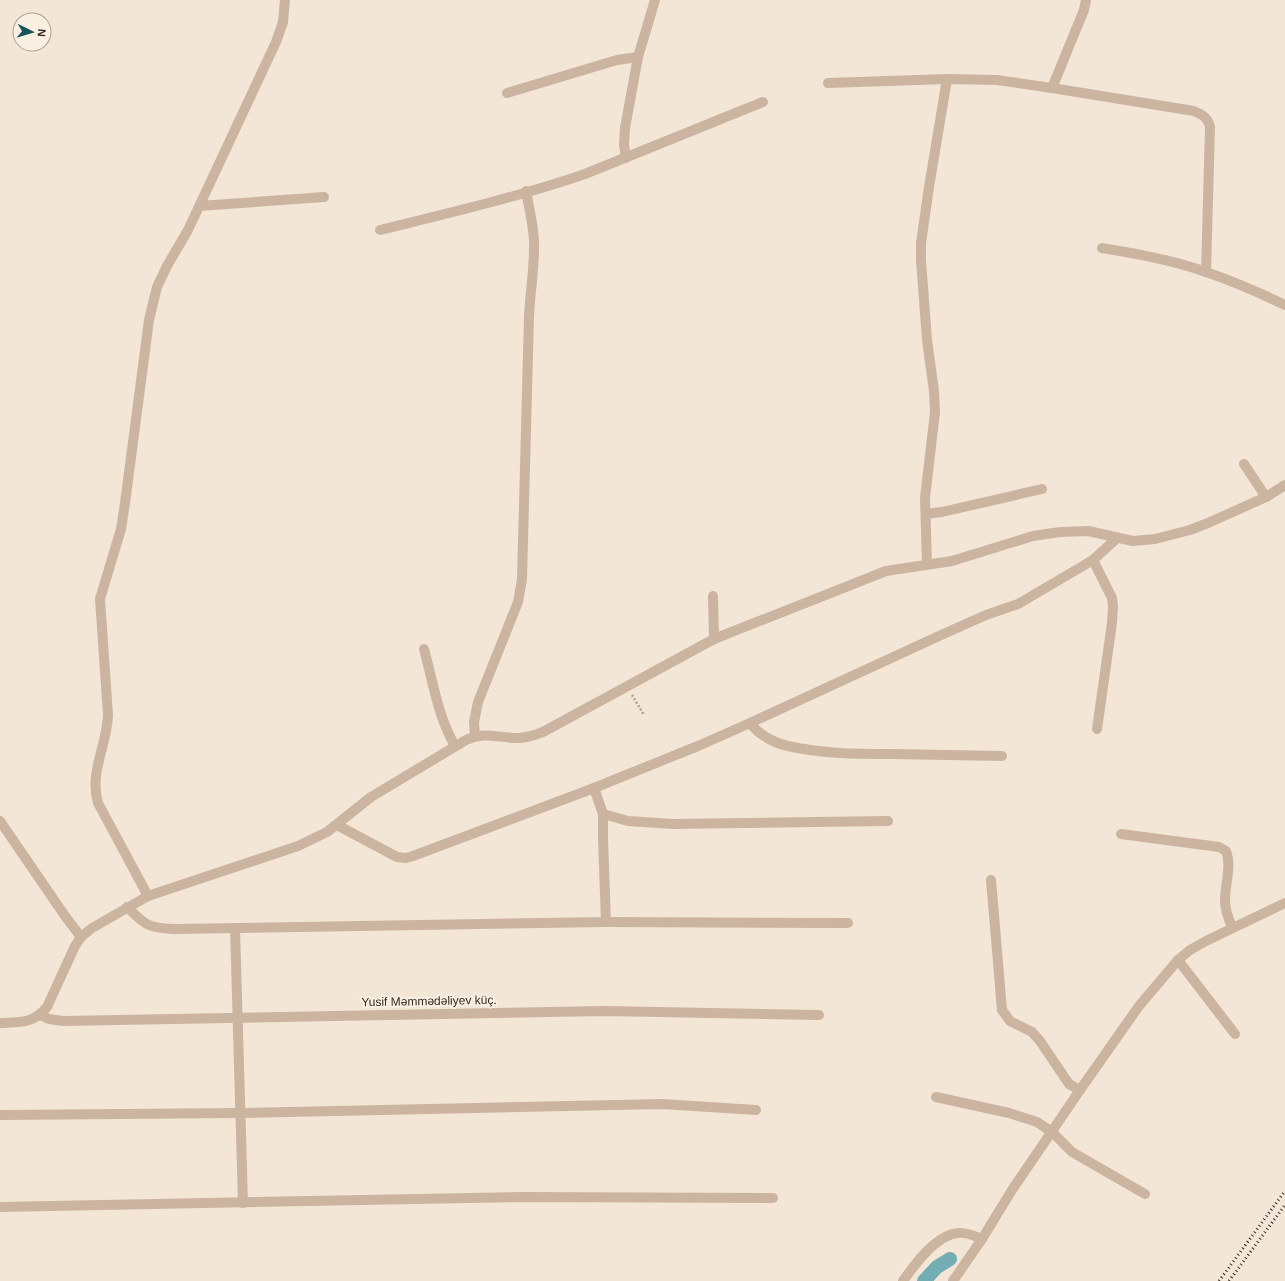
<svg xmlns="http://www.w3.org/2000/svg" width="1285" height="1281" font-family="Arial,sans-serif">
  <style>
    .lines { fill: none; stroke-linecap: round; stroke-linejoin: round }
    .canal { stroke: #73aeb2; stroke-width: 14 }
    .path { stroke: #b79f8c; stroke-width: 2.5; stroke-dasharray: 2 2; stroke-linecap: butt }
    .minor { stroke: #cbb5a1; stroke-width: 10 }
    .rail { stroke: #352a25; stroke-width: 3; stroke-dasharray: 1 3; stroke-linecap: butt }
    .labels { text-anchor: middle; stroke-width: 4; stroke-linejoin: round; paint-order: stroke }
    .street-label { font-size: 12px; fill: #352a25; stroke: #faf0e2 }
  </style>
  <rect width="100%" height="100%" fill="#f3e6d6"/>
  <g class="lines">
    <polyline class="canal" points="924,1281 937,1267 950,1259"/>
    <polyline class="path" points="632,695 644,715"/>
    <g class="minor">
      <path d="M828,83l119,-4 50,1 55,8 142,23c9,4 14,7 16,16l-4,145"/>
      <polyline points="1052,88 1084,10 1086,0"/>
      <polyline points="507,93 617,60 638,57"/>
      <polyline points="626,158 624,145 625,128 638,57 655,0"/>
      <polyline points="199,206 324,197"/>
      <path d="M380,230c69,-17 138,-33 205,-56l178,-72"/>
      <path d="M1102,248c35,6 71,12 104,24 27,9 54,21 79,33"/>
      <polyline points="1244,464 1266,497"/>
      <polyline points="926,514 942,512 1042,489"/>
      <polyline points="1093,560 1112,598 1113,606 1112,623 1097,729"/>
      <polyline points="927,565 925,498 935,412 934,391 927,340 921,260 921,243 929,187 947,79"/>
      <polyline points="713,596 714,639"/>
      <path d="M424,649c9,33 14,68 31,97"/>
      <path d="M750,723c9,12 24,20 38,23 34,8 69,8 104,8 36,1 73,1 110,2"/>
      <path d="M475,736l-1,-14 4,-20 40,-100 4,-23 7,-262c1,-26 6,-51 5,-77 -1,-16 -5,-33 -8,-49"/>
      <polyline points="594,788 603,814 628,821 673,824 888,821"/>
      <polyline points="603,814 603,839 606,922"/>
      <polyline points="0,821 65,916 81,937"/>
      <polyline points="337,825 397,857 406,858 413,856 594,788 698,746 750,723 939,636 986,615 1018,604 1093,560 1117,538"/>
      <path d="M1121,834l98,13 7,4c6,15 -1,33 -1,49 0,10 3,18 7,27"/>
      <polyline points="991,880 1002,1010 1010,1021 1032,1032 1040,1041 1069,1084 1080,1090"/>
      <path d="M148,896l-50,-93c-9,-31 9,-57 10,-88l-8,-116 21,-70 4,-26 24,-183 8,-33 10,-21 21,-36 88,-188 7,-20 2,-22"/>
      <path d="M127,907c18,18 21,21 47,22l432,-7 242,1"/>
      <polyline points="235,928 243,1203"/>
      <polyline points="1178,960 1235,1034"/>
      <polyline points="40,1015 49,1019 63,1021 604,1011 819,1015"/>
      <path d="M0,1023c20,-1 33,1 47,-16l28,-61 6,-9 11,-9 56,-32 150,-50 29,-14 44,-35 95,-57c19,-9 32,-2 52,-2 9,0 17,-3 25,-6l171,-93 172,-68 66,-10 81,-25 27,-4 28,-1 45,10 22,-2 35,-9 18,-7 58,-26 19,-12"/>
      <polyline points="936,1097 1009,1113 1037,1122 1052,1132 1072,1152 1145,1194"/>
      <polyline points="0,1115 241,1113 662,1104 756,1110"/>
      <polyline points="0,1207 520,1197 773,1198"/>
      <path d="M903,1281c12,-17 33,-46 55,-48 8,-1 17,3 24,6"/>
      <polyline points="953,1281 982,1239 1012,1190 1080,1090 1139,1006 1178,960 1190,950 1206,941 1285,903"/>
    </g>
    <g class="rail">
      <polyline points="1219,1281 1285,1191"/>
      <polyline points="1229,1281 1285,1205"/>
    </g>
  </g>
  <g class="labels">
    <g class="street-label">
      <text transform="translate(429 1001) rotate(-1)" y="4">Yusif Məmmədəliyev küç.</text>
    </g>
  </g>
  <g transform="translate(32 32) rotate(95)"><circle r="19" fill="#faf0e2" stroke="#aba196"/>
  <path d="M0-3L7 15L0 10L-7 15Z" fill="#17545a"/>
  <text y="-6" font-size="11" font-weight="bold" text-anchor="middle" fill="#352a25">N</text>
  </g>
</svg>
